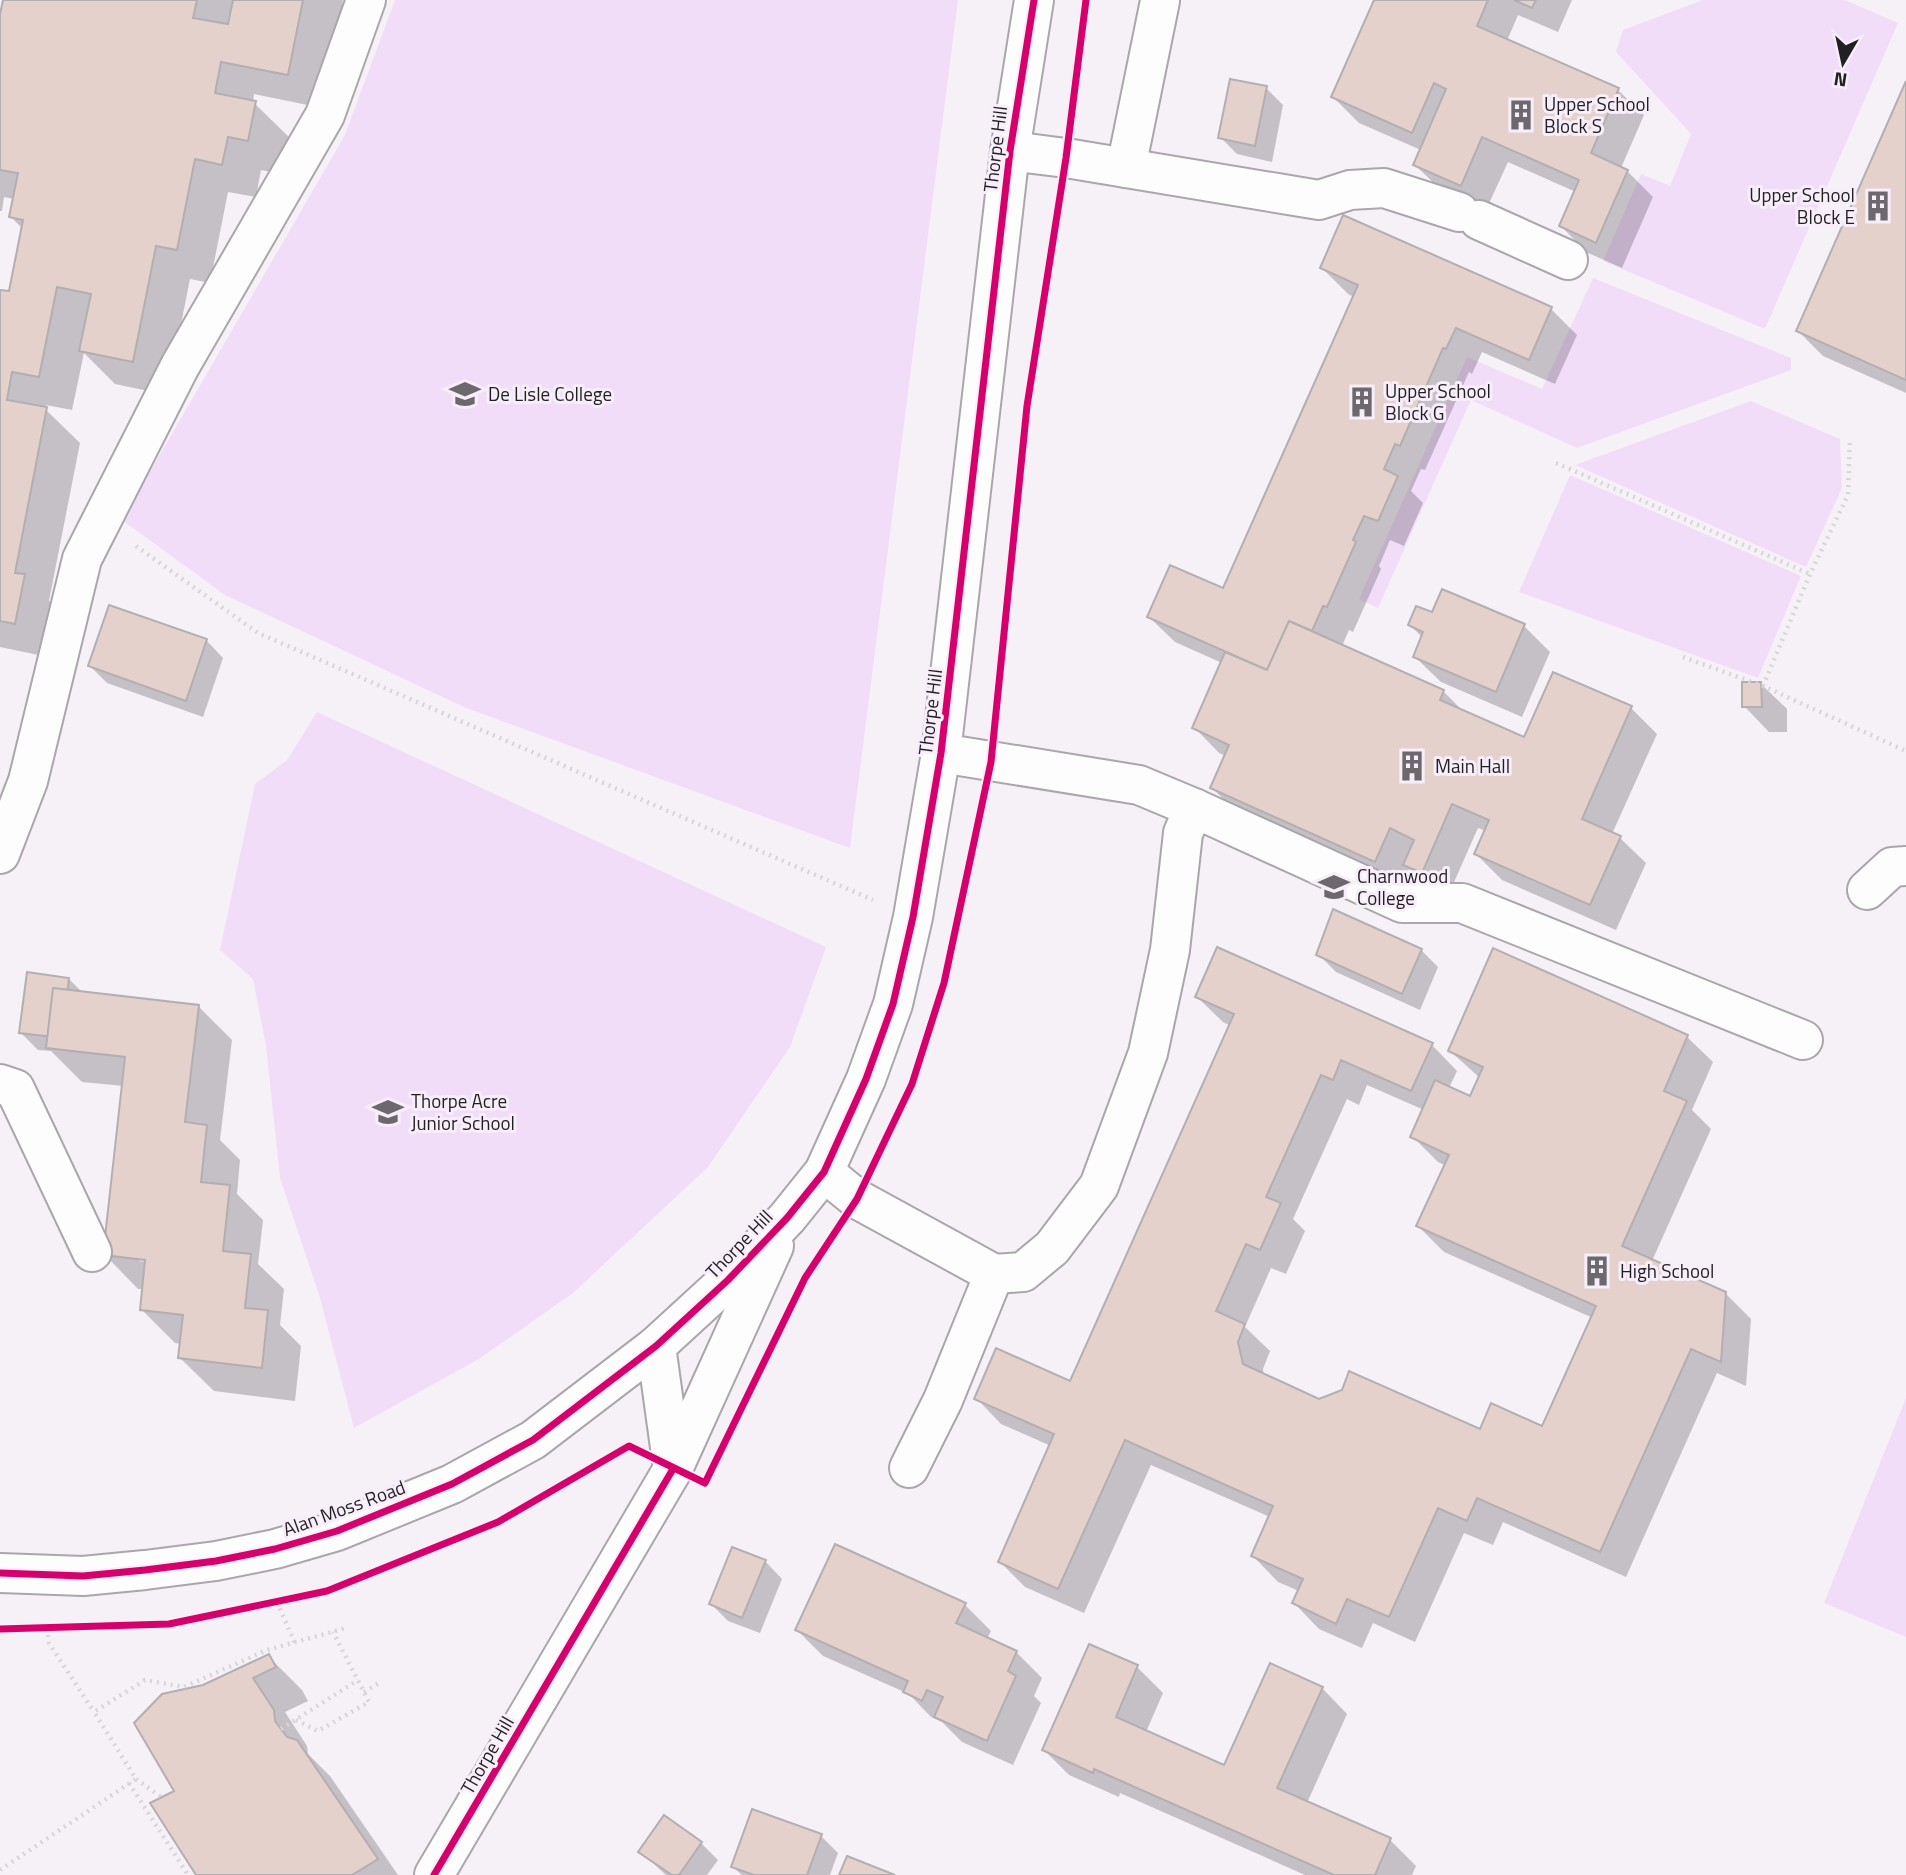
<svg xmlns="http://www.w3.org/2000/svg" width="1906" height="1875" font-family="'Titillium Web',sans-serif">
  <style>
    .green { fill: #f2ddf9 }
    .shadow { fill: #0003; fill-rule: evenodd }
    .building { fill: #e4d1cc; stroke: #b3afb1; stroke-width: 2 }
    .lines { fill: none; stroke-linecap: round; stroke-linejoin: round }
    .minor-casing { stroke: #aaa6ab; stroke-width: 42 }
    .path { stroke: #d7d5d7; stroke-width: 4.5; stroke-dasharray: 2 5; stroke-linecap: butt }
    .minor { stroke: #fefdfe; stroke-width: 38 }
    .cycleway-casing { stroke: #f7eefa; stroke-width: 11 }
    .cycleway { stroke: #d6006c; stroke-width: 7 }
    .labels { text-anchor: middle; stroke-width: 6; stroke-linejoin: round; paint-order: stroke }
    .poi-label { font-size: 19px; fill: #221f23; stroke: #f7eefa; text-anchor: start }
    .street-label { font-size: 19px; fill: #221f23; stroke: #f7eefa }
  </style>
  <rect width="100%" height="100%" fill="#f6f1f7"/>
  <g class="green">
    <polygon points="395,0 958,0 850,848 466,708 225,595 122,520 345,135"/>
    <polygon points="1703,0 1845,0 1898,23 1765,329 1603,261 1641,174 1670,186 1691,134 1616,52 1623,30"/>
    <polygon points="1593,278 1791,358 1791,370 1577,448 1471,400 1378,608 1359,599 1467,357 1542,389"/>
    <polygon points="1751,401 1840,439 1842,488 1806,567 1575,465"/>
    <polygon points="1570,475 1801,576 1758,678 1519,592"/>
    <polygon points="317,712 826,947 790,1047 708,1167 573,1293 479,1359 354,1428 320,1298 280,1178 266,1046 253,979 220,950 255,784 287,760"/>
    <polygon points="1906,1398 1906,1637 1824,1603"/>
  </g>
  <g class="shadow">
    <polygon points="5,0 343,0 322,108 254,94 253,102 289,137 281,174 261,170 256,197 228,192 210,283 190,279 167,395 115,384 84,353 72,410 46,405 45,409 80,443 49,601 58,610 48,657 0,647 0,291 10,293 23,229 11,217 14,199 4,197 2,211 0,211 0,23"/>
    <polygon points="1381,0 1572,0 1558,32 1518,15 1507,41 1618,90 1644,115 1621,168 1627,171 1653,197 1622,268 1586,252 1561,226 1576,192 1508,162 1486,210 1441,190 1415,165 1421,150 1359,123 1333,97"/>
    <polygon points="1906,86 1906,393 1823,356 1798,331"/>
    <polygon points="1266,88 1283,105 1272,162 1237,154 1220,137"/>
    <polygon points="1322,268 1551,309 1577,335 1555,384 1482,352 1472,374 1469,372 1425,470 1421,469 1411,491 1423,503 1404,546 1390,540 1379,566 1381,569 1353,632 1349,630 1342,646 1443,691 1464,712 1525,739 1631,708 1657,734 1612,834 1620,838 1646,863 1616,930 1502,880 1476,854 1486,831 1478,828 1447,898 1430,890 1409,869 1401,886 1238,813 1212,788 1226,756 1219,753 1194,727 1222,663 1175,642 1149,617 1224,590 1354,297 1348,294"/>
    <polygon points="1433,614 1524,626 1550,652 1522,717 1441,682 1415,657 1423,638 1410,625"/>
    <polygon points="206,640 223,658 203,717 107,683 90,666"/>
    <polygon points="1761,684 1787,709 1787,732 1769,732 1744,706"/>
    <polygon points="1421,950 1438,967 1420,1010 1336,972 1318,954"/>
    <path d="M1494,951l193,86 26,25 -21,48 19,19 -59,132 73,32 26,26 -5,67 -29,-13 -91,204 -123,-55 -10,23 -29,-12 -49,109 -42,-19 -11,25 -43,-19 -25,-26 5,-12 -21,-9 -25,-26 17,-39 -119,-52 -67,148 -59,-26 -25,-25 51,-116 -50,-22 -25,-26 94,-14 161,-358 -8,-4 -26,-25 235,48 25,26 -8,17 22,10 9,-20 -30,-27zM1367,1085l57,25 -12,26 26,26 8,4 -28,60 26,26 149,66 -50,110 -62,4 -162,-32 -55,-24 -1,-7 7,-18 -25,-24 26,-59 15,6 19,-43 -12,-12 54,-120 12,6z"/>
    <path d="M69,979l14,14 115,13 34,34 -12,100 20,20 -3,34 26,26 -5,44 26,25 -4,36 21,21 -6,55 -81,-10 -34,-33 1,-14 -6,-1 -34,-34 3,-20h-6l-33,-34 19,-169 -42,-4 -31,-31 -13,-1 -17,-17zM139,1258l15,5 -15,-2z"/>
    <polygon points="765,1561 782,1579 760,1633 728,1621 711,1604"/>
    <polygon points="965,1605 991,1631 987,1639 1016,1652 1042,1678 1034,1696 1041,1703 1013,1765 962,1742 942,1722 931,1717 909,1694 823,1656 797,1630"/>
    <polygon points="1090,1646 1137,1667 1163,1693 1146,1732 1225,1767 1322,1688 1347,1714 1307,1803 1390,1840 1416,1866 1412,1875 1305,1875 1120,1793 1119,1797 1069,1775 1044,1750"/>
    <polygon points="268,1656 302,1690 308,1701 285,1712 307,1746 308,1754 330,1776 398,1875 198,1875 176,1792 204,1687"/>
    <polygon points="821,1836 838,1853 830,1875 742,1875 733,1867"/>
    <polygon points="701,1843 718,1860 707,1875 666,1875 641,1852"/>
  </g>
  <g class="building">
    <polygon points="3,0 197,0 193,18 228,24 233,0 303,0 288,75 221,62 215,93 256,101 248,141 228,137 222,165 195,159 177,250 156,246 133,362 79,351 91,294 57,287 39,377 12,372 7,400 47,407 15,573 25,574 15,624 0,621 0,290 9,291 23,220 9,217 18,173 0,170 0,14"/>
    <polygon points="1374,0 1488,0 1477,26 1619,88 1591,153 1628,170 1596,243 1559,226 1579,180 1482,137 1461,186 1413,165 1446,89 1434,83 1412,133 1331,97"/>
    <polygon points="1514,0 1536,0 1532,8"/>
    <polygon points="1230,79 1267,86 1255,146 1218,138"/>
    <polygon points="1906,81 1906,380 1796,331"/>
    <polygon points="1343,215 1552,307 1529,360 1456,328 1446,349 1443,348 1400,446 1395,444 1384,469 1398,476 1378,521 1364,516 1353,540 1356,542 1327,607 1323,606 1312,631 1289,621 1267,670 1147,617 1170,565 1223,588 1358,285 1320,268"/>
    <polygon points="1442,589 1525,624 1496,692 1413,657 1423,632 1408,625 1416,606 1432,612"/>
    <polygon points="109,605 207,639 186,701 88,666"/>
    <polygon points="1289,621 1444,690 1440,700 1524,737 1553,672 1632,706 1582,819 1621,836 1590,905 1474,854 1489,820 1452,804 1422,873 1403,865 1414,840 1390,828 1375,862 1210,788 1229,745 1192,728 1225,652 1267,670"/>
    <polygon points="1742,682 1761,682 1762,707 1742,707"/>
    <polygon points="1333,909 1422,949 1402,994 1316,955"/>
    <polygon points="1217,947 1433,1043 1411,1091 1341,1060 1333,1080 1321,1075 1266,1197 1281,1203 1260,1250 1246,1244 1216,1311 1245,1324 1238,1342 1243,1364 1319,1399 1342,1390 1349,1371 1480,1429 1491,1403 1542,1426 1596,1306 1416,1226 1449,1155 1410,1137 1435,1080 1470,1096 1483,1067 1448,1051 1493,948 1688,1035 1664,1091 1687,1101 1622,1246 1726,1292 1721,1362 1691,1349 1600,1552 1477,1498 1467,1521 1438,1508 1389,1617 1347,1599 1336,1624 1292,1603 1303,1579 1251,1556 1273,1506 1125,1440 1058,1589 998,1562 1054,1434 974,1399 996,1348 1070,1381 1234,1014 1195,997"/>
    <polygon points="27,972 69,978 62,1038 19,1033"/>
    <polygon points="53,988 199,1005 185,1122 207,1125 201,1182 230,1185 223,1251 251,1254 245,1308 268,1310 262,1368 178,1358 183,1315 140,1310 145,1260 103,1255 125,1057 46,1048"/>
    <polygon points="835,1544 966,1603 956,1623 1017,1651 1008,1671 1016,1676 987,1741 934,1717 943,1697 927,1690 922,1701 903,1692 908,1681 795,1630"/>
    <polygon points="732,1547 766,1560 742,1618 709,1604"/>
    <polygon points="1089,1644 1138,1665 1116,1717 1224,1765 1270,1663 1323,1687 1277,1788 1391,1838 1375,1875 1334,1875 1094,1769 1093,1773 1042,1750"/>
    <polygon points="269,1654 276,1667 253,1678 274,1710 275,1721 287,1737 297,1740 378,1859 352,1875 196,1875 150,1803 174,1791 134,1723 162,1694 203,1685"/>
    <polygon points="752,1809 822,1834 807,1875 754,1875 731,1867"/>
    <polygon points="664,1815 702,1842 679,1875 672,1875 638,1852"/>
    <polygon points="847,1856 895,1875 839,1875"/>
  </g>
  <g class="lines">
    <g class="minor-casing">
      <g id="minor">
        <polyline points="1010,151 1066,158 1319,200 1350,190 1384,188 1459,212"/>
        <polyline points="1126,168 1160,1"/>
        <polyline points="1479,220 1568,260"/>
        <polyline points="941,753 1139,785 1194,808 1402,903 1462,903 1803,1040"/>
        <polyline points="0,854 28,781 82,559 180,366 325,115 366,0"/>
        <polyline points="1867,890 1892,867 1906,866"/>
        <polyline points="0,1084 15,1089 92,1252"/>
        <polyline points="824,1172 857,1199 994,1274 943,1400 909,1468"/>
        <polyline points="994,1274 1023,1272 1052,1248 1099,1186 1148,1053 1170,950 1183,833 1194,808"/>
        <polyline points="656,1346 673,1469"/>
        <polyline points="0,1573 83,1576 145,1570 216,1561 275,1549 337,1531 452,1484 533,1440 656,1346 728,1280 787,1218 824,1172 866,1079 893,1004 913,917 941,753 1010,151 1034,0"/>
        <polyline points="434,1875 673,1469 774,1246"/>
      </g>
    </g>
    <g class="path">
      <polyline points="1556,463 1810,574"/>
      <polyline points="136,546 258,633 873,900"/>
      <polyline points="1683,657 1763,686 1906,751"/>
      <polyline points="1763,686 1810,574 1848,495 1850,439"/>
      <polyline points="277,1602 295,1643"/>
      <polyline points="47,1628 49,1643 94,1712"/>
      <polyline points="364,1692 379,1683"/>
      <polyline points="296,1720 318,1731 369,1702 333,1632"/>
      <polyline points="281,1729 358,1680"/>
      <polyline points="136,1779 161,1797"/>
      <polyline points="129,1783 188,1875"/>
      <polyline points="0,1870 136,1779 94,1712 145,1680 184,1687 267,1650 346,1628"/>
    </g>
    <use href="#minor" class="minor"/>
    <g class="cycleway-casing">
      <g id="cycleway">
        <polyline points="0,1573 83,1576 145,1570 216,1561 275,1549 337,1531 452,1484 533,1440 656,1346 728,1280 787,1218 824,1172 866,1079 893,1004 913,917 941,753 1010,151 1034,0"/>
        <polyline points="0,1629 169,1624 327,1591 498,1522 629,1446 705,1483 805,1278 857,1199 912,1084 944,983 991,762 1027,406 1066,158 1086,0"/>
        <polyline points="434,1875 673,1469"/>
      </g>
    </g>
    <use href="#cycleway" class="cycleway"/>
  </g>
  <defs>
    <g id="building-bare" transform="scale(2.415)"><path d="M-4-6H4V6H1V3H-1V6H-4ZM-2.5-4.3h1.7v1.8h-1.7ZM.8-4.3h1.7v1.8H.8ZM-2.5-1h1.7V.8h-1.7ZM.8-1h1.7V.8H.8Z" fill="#6c686d" stroke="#f7eefa" stroke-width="2.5" paint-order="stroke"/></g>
    <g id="school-bare" transform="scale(2.415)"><path d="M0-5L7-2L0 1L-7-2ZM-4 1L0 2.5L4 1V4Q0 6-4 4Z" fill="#6c686d" stroke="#f7eefa" stroke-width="2.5" paint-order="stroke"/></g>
  </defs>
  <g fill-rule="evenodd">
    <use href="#building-bare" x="1521" y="115"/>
    <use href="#building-bare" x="1878" y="206"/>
    <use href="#school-bare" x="465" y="394"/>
    <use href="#building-bare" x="1362" y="402"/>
    <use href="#building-bare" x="1412" y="766"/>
    <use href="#school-bare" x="1334" y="887"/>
    <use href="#school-bare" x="388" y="1112"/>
    <use href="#building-bare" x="1597" y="1271"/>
  </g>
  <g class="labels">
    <g class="poi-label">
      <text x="1544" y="111">Upper School<tspan x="1544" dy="22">Block S</tspan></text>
      <text x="1855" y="202" text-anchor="end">Upper School<tspan x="1855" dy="22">Block E</tspan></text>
      <text x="1385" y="398">Upper School<tspan x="1385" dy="22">Block G</tspan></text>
      <text x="488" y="401">De Lisle College</text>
      <text x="1435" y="773">Main Hall</text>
      <text x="1357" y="883">Charnwood<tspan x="1357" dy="22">College</tspan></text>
      <text x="411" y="1108">Thorpe Acre<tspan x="411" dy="22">Junior School</tspan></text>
      <text x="1620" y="1278">High School</text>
    </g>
    <g class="street-label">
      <text transform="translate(995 149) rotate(-83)" y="7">Thorpe Hill</text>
      <text transform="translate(930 712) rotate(-83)" y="7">Thorpe Hill</text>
      <text transform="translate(739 1244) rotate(-46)" y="7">Thorpe Hill</text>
      <text transform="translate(344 1508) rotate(-20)" y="7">Alan Moss Road</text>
      <text transform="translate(487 1755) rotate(-60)" y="7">Thorpe Hill</text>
    </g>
  </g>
  <g transform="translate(1843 63) rotate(189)" stroke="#f7eefa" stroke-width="5" paint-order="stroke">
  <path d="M0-5L12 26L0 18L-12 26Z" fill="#221f23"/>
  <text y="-10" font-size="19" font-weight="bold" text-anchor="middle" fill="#221f23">N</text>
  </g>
</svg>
